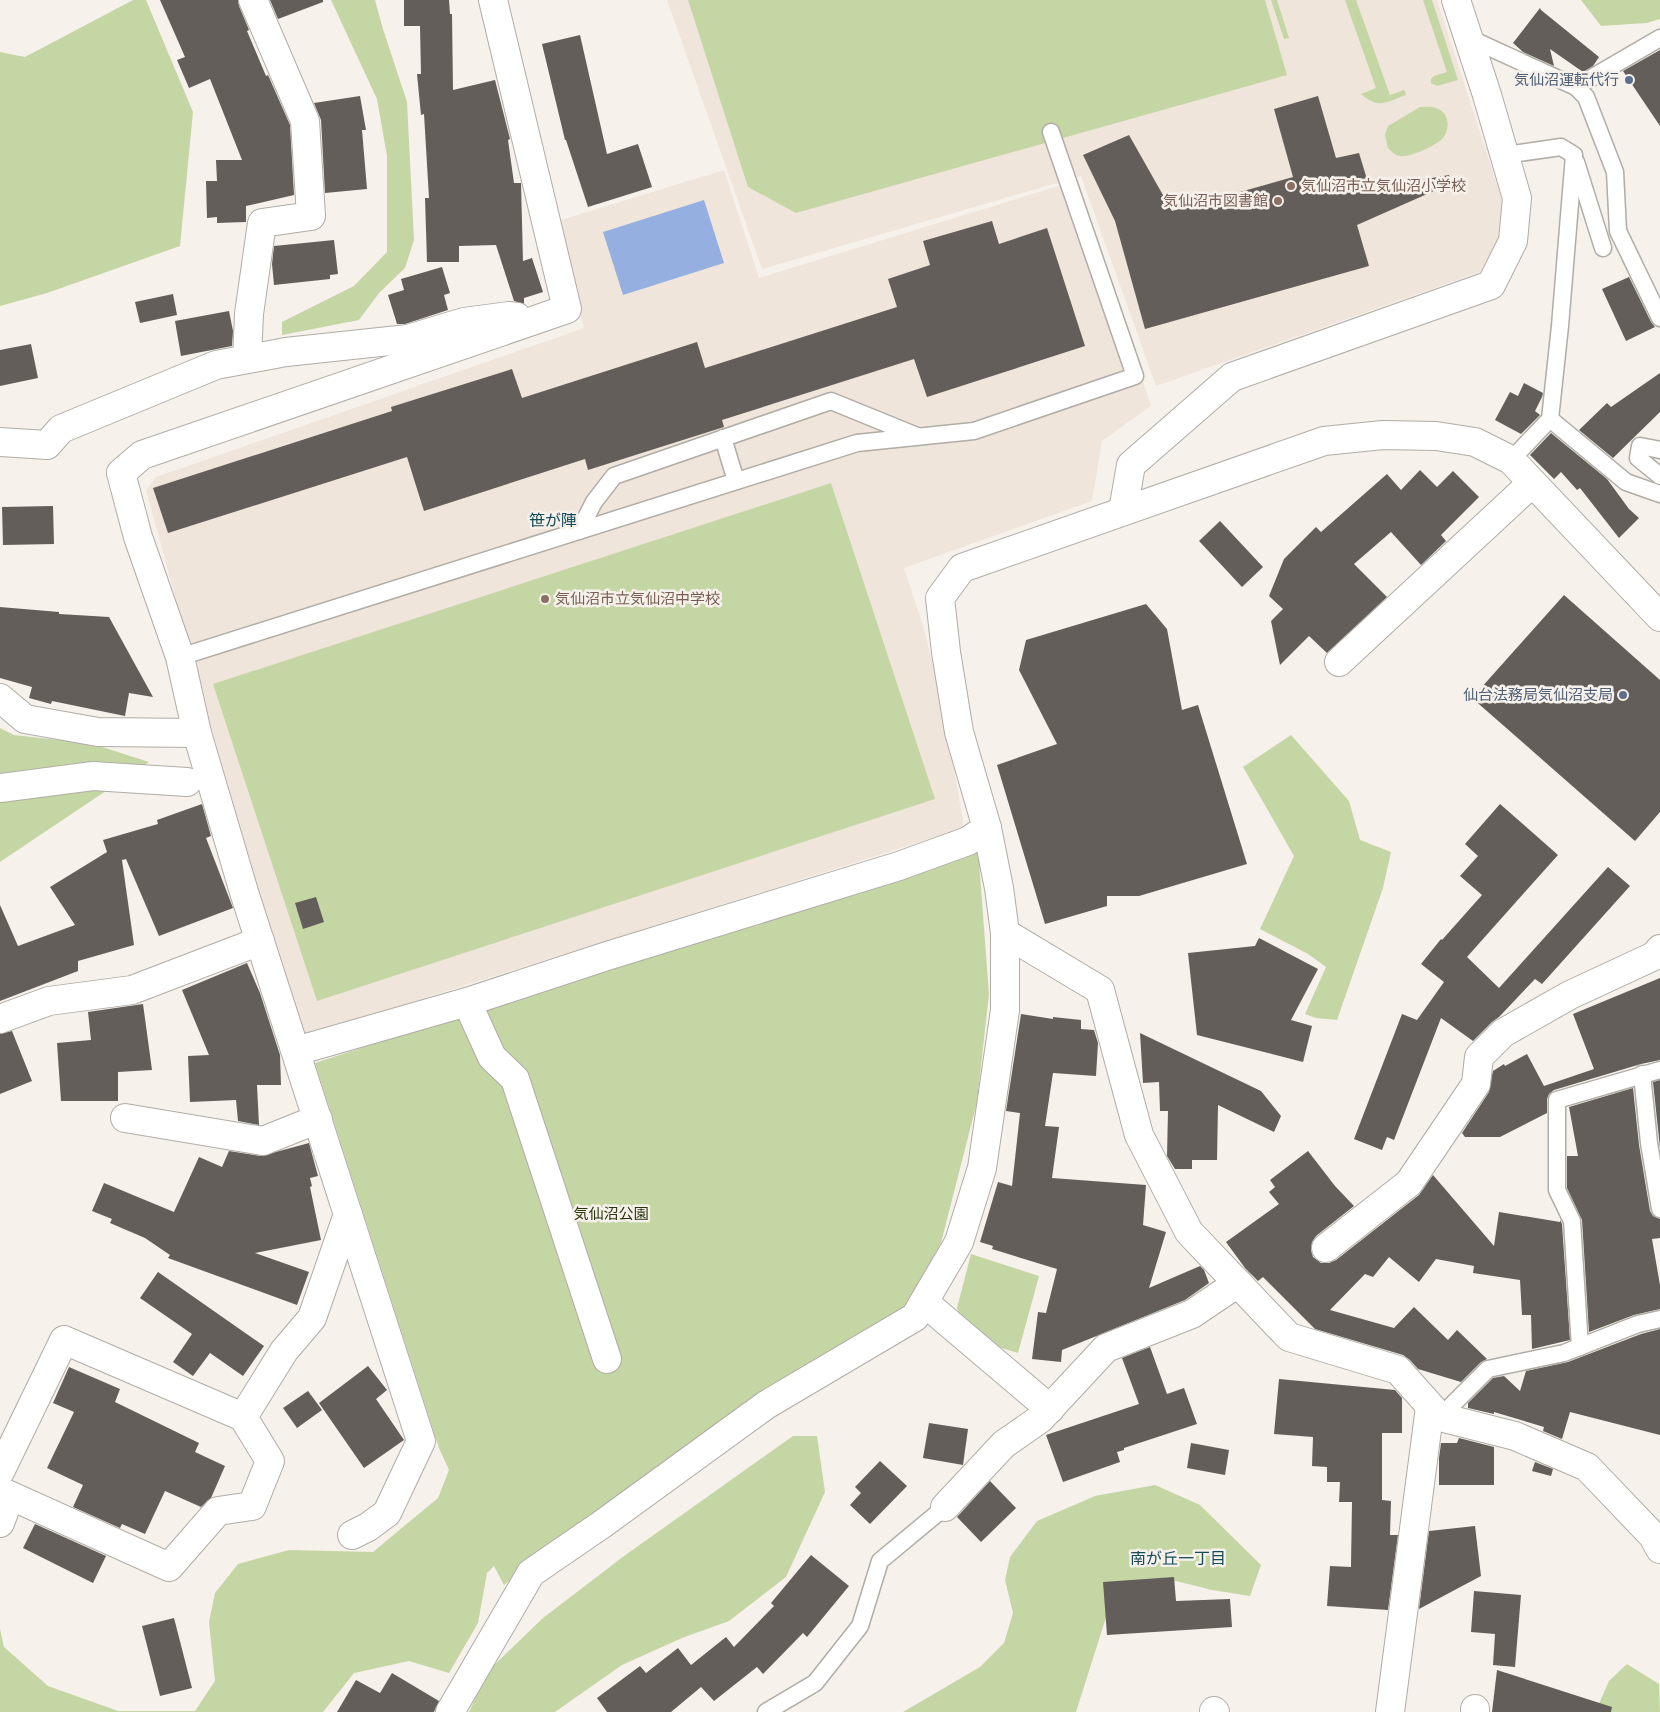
<svg xmlns="http://www.w3.org/2000/svg" width="1660" height="1712" font-family="Karla,'Noto Sans JP',sans-serif">
  <style>
    .built { fill: #f0e5da }
    .green { fill: #c5d6a5 }
    .water { fill: #94afe0 }
    .building { fill: #635e5a }
    .lines { fill: none; stroke-linecap: round; stroke-linejoin: round }
    .service-casing { stroke: #b0aca6; stroke-width: 19 }
    .minor-casing { stroke: #b0aca6; stroke-width: 30 }
    .service { stroke: #fff; stroke-width: 16 }
    .minor { stroke: #fff; stroke-width: 28 }
    .service-dot { fill: #5c6f8a; stroke: #f6f1eb; stroke-width: 2 }
    .education-dot { fill: #8d6e63; stroke: #f6f1eb; stroke-width: 2 }
    .labels { text-anchor: middle; stroke-width: 5; stroke-linejoin: round; paint-order: stroke }
    .service-label { font-size: 15px; fill: #4e5e75; stroke: #f6f1eb; text-anchor: end }
    .education-label { font-size: 15px; fill: #785e54; stroke: #f6f1eb; text-anchor: start }
    .park-label { font-size: 15px; fill: #283409; stroke: #f6f1eb }
    .neighbourhood-label { font-size: 16px; fill: #154a59; stroke: #f6f1eb }
  </style>
  <rect width="100%" height="100%" fill="#f6f1eb"/>
  <g class="built">
    <polygon points="667,0 1437,0 1501,197 1502,232 1480,272 1156,386 1081,176 762,269"/>
    <polygon points="724,170 759,278 1078,180 1151,406 1102,441 1092,501 904,568 924,629 945,715 964,828 301,1037 200,687 146,490 156,477 584,328 555,222"/>
  </g>
  <g class="green">
    <polygon points="133,0 146,0 193,112 180,246 47,293 0,306 0,52 25,57"/>
    <polygon points="331,0 375,0 383,29 407,102 414,240 405,268 379,293 359,320 282,335 282,322 354,286 387,252 387,156 377,99"/>
    <polygon points="688,0 1265,0 1287,75 796,213 748,187"/>
    <polygon points="1271,0 1277,0 1289,38 1284,39"/>
    <path d="M1345,0h11l34,95 14,-5 2,5c-21,7 -26,15 -45,-1l15,-6z"/>
    <polygon points="1423,0 1432,0 1458,80 1437,86 1431,83 1431,79 1434,76 1447,72"/>
    <polygon points="1581,0 1660,0 1660,19 1647,23 1601,26"/>
    <path d="M1420,107c5,0 11,-1 16,1 14,4 15,23 5,32 -6,6 -33,18 -41,16 -4,0 -9,-5 -12,-8l-3,-13 3,-9z"/>
    <polygon points="831,483 935,799 317,1001 213,684"/>
    <polygon points="0,728 14,735 93,744 149,762 0,862"/>
    <polygon points="1291,735 1349,801 1360,840 1391,852 1383,888 1337,1020 1316,1018 1305,1014 1326,967 1308,954 1260,929 1294,856 1243,767"/>
    <polygon points="978,848 989,994 977,1102 941,1243 904,1310 608,1504 504,1585 494,1566 487,1573 478,1623 449,1673 409,1661 354,1673 323,1712 0,1712 0,1629 4,1647 48,1686 118,1711 195,1711 215,1681 209,1622 215,1593 238,1564 289,1550 373,1552 438,1498 449,1470 439,1448 315,1063"/>
    <polygon points="971,1254 1039,1276 1018,1353 985,1343 962,1321 957,1308"/>
    <polygon points="793,1436 817,1436 825,1492 786,1577 729,1621 682,1638 622,1665 555,1712 469,1712 487,1672 543,1618 624,1556"/>
    <polygon points="1155,1485 1200,1505 1261,1565 1250,1596 1212,1590 1176,1581 1133,1584 1109,1608 1076,1712 903,1712 980,1667 1004,1643 1013,1613 1005,1580 1010,1557 1037,1521 1095,1496"/>
    <polygon points="1627,1664 1659,1684 1660,1712 1598,1712 1598,1706 1609,1681"/>
  </g>
  <polygon class="water" points="704,200 724,263 623,295 603,232"/>
  <g class="building">
    <polygon points="160,0 238,0 239,6 249,30 247,31 266,76 268,75 290,125 294,195 246,206 246,222 217,223 217,217 207,218 206,181 217,181 216,160 242,160 210,79 189,88 177,60 185,57"/>
    <polygon points="270,0 323,0 323,2 278,19"/>
    <polygon points="404,0 449,0 450,14 452,14 453,90 495,80 510,139 508,140 514,183 521,183 523,261 532,258 543,292 524,298 524,304 514,301 496,245 459,246 459,262 427,262 425,198 429,198 424,114 421,115 417,74 421,74 420,26 404,26"/>
    <polygon points="1540,8 1541,10 1599,57 1593,66 1583,72 1550,49 1554,66 1523,52 1513,43"/>
    <polygon points="580,35 607,154 638,144 652,187 588,207 566,140 565,140 542,44"/>
    <polygon points="1660,50 1660,126 1623,71"/>
    <polygon points="360,96 366,130 362,130 367,189 325,193 321,120 314,103"/>
    <polygon points="1318,96 1336,158 1359,153 1370,189 1449,175 1452,183 1357,225 1369,266 1145,329 1115,221 1083,155 1129,135 1172,211 1293,177 1274,109"/>
    <polygon points="992,221 999,244 1047,228 1085,346 927,397 914,359 722,420 724,427 588,470 585,459 424,511 407,457 168,533 153,488 392,411 391,407 512,369 522,398 697,342 705,368 897,307 888,279 930,265 923,241"/>
    <polygon points="334,240 338,274 330,275 330,279 274,285 272,264 274,246"/>
    <polygon points="442,267 450,293 444,295 448,310 405,324 397,324 388,295 404,290 401,279"/>
    <polygon points="1629,277 1651,322 1655,327 1626,341 1602,289"/>
    <polygon points="173,294 177,315 140,323 135,302"/>
    <polygon points="229,311 233,331 232,346 181,356 175,321"/>
    <polygon points="31,344 38,378 0,386 0,350"/>
    <polygon points="1660,373 1660,412 1613,458 1579,430 1607,403 1611,407"/>
    <polygon points="1524,383 1543,393 1542,397 1535,411 1540,415 1521,434 1495,420 1510,392 1518,396"/>
    <polygon points="1551,433 1607,479 1629,509 1639,518 1619,538 1580,488 1577,490 1561,472 1554,479 1530,455"/>
    <polygon points="1420,470 1437,487 1453,471 1479,497 1441,535 1446,541 1421,565 1391,532 1354,564 1387,597 1327,653 1309,636 1280,665 1271,621 1283,609 1269,596 1284,559 1316,527 1321,532 1387,474 1401,490"/>
    <polygon points="53,506 54,544 3,545 2,507"/>
    <polygon points="1220,521 1263,567 1242,587 1199,541"/>
    <polygon points="1564,595 1660,680 1660,812 1635,841 1472,698"/>
    <polygon points="1146,604 1167,629 1182,710 1198,705 1247,864 1139,896 1107,896 1107,906 1045,924 997,765 1057,744 1019,670 1026,640"/>
    <polygon points="0,607 59,612 59,614 109,617 153,697 129,693 125,716 52,701 51,704 29,698 32,687 0,678"/>
    <polygon points="202,804 211,836 206,838 233,908 159,936 126,859 122,860 134,945 78,961 78,971 0,1001 0,905 18,946 75,925 50,887 107,852 103,840 158,824 157,820"/>
    <polygon points="1500,804 1558,855 1467,957 1499,988 1608,867 1630,886 1542,984 1535,979 1499,1017 1492,1022 1473,1041 1441,1018 1394,1140 1387,1137 1382,1150 1354,1139 1402,1014 1417,1020 1444,982 1421,964 1441,939 1442,940 1482,895 1460,876 1478,856 1465,844"/>
    <polygon points="316,897 324,922 303,929 295,903"/>
    <polygon points="1259,938 1318,969 1291,1020 1312,1026 1303,1062 1197,1035 1188,953 1255,946"/>
    <polygon points="247,963 260,993 280,1055 281,1085 257,1085 259,1125 238,1121 236,1100 190,1102 188,1056 209,1055 182,990"/>
    <polygon points="1660,978 1660,1060 1641,1064 1554,1090 1549,1094 1547,1099 1547,1113 1500,1137 1465,1137 1462,1133 1489,1092 1493,1071 1504,1064 1505,1066 1527,1054 1544,1086 1594,1069 1573,1014"/>
    <polygon points="143,1004 152,1070 118,1072 118,1101 61,1101 57,1043 91,1040 88,1012"/>
    <polygon points="1021,1014 1053,1019 1053,1017 1081,1020 1081,1029 1094,1030 1098,1043 1096,1076 1053,1073 1045,1126 1059,1127 1052,1178 1146,1185 1143,1225 1166,1232 1149,1288 1200,1266 1204,1270 1209,1283 1185,1300 1062,1350 1061,1362 1032,1359 1038,1312 1046,1313 1057,1269 992,1249 993,1246 980,1242 998,1182 1012,1186 1020,1113 1006,1111"/>
    <polygon points="12,1031 32,1081 0,1094 0,1034"/>
    <polygon points="1140,1033 1261,1091 1281,1116 1274,1132 1218,1105 1217,1160 1192,1160 1192,1169 1175,1169 1167,1156 1168,1111 1160,1111 1159,1082 1143,1083"/>
    <polygon points="1660,1080 1660,1148 1653,1082"/>
    <polygon points="1633,1088 1639,1145 1650,1211 1653,1216 1660,1219 1660,1238 1652,1239 1660,1285 1660,1309 1634,1315 1589,1332 1582,1220 1567,1188 1567,1156 1578,1156 1569,1107"/>
    <polygon points="309,1143 318,1176 310,1178 312,1186 310,1187 321,1240 255,1253 309,1272 297,1305 168,1258 170,1255 145,1238 110,1223 112,1219 92,1211 104,1183 174,1212 199,1157 222,1167 229,1151 261,1156"/>
    <polygon points="1308,1151 1335,1186 1354,1206 1316,1236 1312,1242 1311,1250 1313,1257 1321,1263 1329,1263 1336,1260 1419,1195 1433,1175 1494,1246 1499,1212 1560,1222 1560,1220 1562,1224 1570,1340 1532,1349 1531,1315 1522,1315 1520,1280 1473,1273 1474,1266 1436,1259 1419,1282 1389,1257 1373,1277 1365,1274 1330,1310 1394,1328 1414,1307 1448,1340 1457,1330 1487,1359 1481,1362 1461,1382 1418,1369 1410,1360 1403,1355 1315,1329 1263,1277 1258,1281 1245,1268 1226,1242 1279,1204 1269,1192 1275,1187 1270,1180"/>
    <polygon points="158,1272 264,1346 243,1376 210,1353 193,1376 173,1362 192,1334 140,1298"/>
    <polygon points="1660,1329 1660,1435 1570,1412 1562,1439 1543,1431 1544,1427 1494,1412 1494,1414 1468,1408 1468,1403 1493,1378 1504,1376 1520,1391 1526,1371 1568,1362 1641,1334"/>
    <polygon points="1150,1347 1167,1394 1184,1388 1197,1424 1124,1448 1124,1450 1117,1452 1120,1462 1063,1482 1046,1435 1139,1404 1122,1358"/>
    <polygon points="368,1366 387,1390 376,1399 404,1440 364,1468 319,1403"/>
    <polygon points="69,1367 120,1389 115,1402 199,1443 195,1452 225,1466 211,1498 201,1507 165,1491 145,1534 122,1524 120,1528 73,1507 83,1485 47,1468 74,1412 53,1403"/>
    <polygon points="1279,1379 1395,1390 1402,1398 1402,1433 1382,1433 1382,1500 1391,1501 1390,1535 1398,1535 1388,1610 1327,1606 1330,1566 1351,1567 1352,1502 1339,1502 1340,1482 1327,1482 1327,1467 1312,1466 1313,1437 1274,1434"/>
    <polygon points="308,1391 322,1410 297,1428 283,1408"/>
    <polygon points="929,1423 968,1429 963,1465 923,1458"/>
    <polygon points="1459,1438 1494,1447 1494,1485 1439,1485 1439,1458 1441,1443 1457,1443"/>
    <polygon points="1191,1443 1229,1450 1225,1475 1187,1468"/>
    <polygon points="880,1461 907,1486 870,1524 850,1505 861,1493 855,1487"/>
    <polygon points="1535,1462 1553,1469 1551,1476 1532,1471"/>
    <polygon points="990,1481 1016,1508 981,1542 957,1517"/>
    <polygon points="35,1524 106,1556 93,1583 23,1548"/>
    <polygon points="1475,1526 1481,1576 1419,1609 1429,1531"/>
    <polygon points="811,1555 849,1586 807,1637 803,1633 763,1674 757,1667 714,1701 701,1687 671,1712 607,1712 597,1698 640,1666 646,1673 678,1648 691,1665 726,1637 734,1647 774,1606 771,1603"/>
    <polygon points="1174,1577 1176,1601 1230,1599 1232,1627 1107,1635 1103,1582"/>
    <polygon points="1474,1591 1521,1595 1515,1667 1493,1665 1495,1634 1471,1632"/>
    <polygon points="174,1618 192,1688 160,1696 142,1626"/>
    <polygon points="1497,1670 1612,1707 1611,1712 1492,1712"/>
    <polygon points="392,1673 439,1701 434,1712 337,1712 356,1680 380,1693"/>
  </g>
  <g class="lines">
    <g class="service-casing">
      <g id="service">
        <polyline points="1469,38 1576,87 1586,97 1615,172 1618,231 1660,318"/>
        <polyline points="1576,87 1660,38"/>
        <polyline points="1505,155 1561,147 1574,155 1560,326 1550,419 1511,460"/>
        <polyline points="1576,162 1603,248"/>
        <polyline points="1550,419 1626,482 1660,494"/>
        <polyline points="723,438 736,481"/>
        <polyline points="1660,450 1640,446 1638,458 1660,476"/>
        <polyline points="579,531 594,502 614,476 831,401 917,436"/>
        <polyline points="180,657 857,443 974,431 1135,376 1051,132"/>
        <polyline points="1642,1074 1649,1143 1660,1209"/>
        <polyline points="1580,1347 1572,1221 1557,1190 1557,1100 1660,1070"/>
        <polyline points="1440,1417 1488,1369 1564,1353 1638,1324 1660,1319"/>
        <polyline points="766,1712 815,1683 860,1626 880,1561 945,1507"/>
      </g>
    </g>
    <g class="minor-casing">
      <g id="minor">
        <polyline points="247,359 249,314 262,223 311,216 305,121 253,0"/>
        <polyline points="0,442 47,445 61,429 216,365 286,352 408,339 464,322 509,316 517,317"/>
        <polyline points="1123,511 1131,465 1232,377 1491,285 1513,241 1517,198 1487,95 1456,0"/>
        <polyline points="1339,662 1532,483"/>
        <polyline points="0,698 25,719 98,732 197,733"/>
        <polyline points="0,788 93,776 187,782"/>
        <polyline points="1005,933 1100,990 1139,1135 1189,1232 1289,1337 1398,1370 1440,1417 1515,1436 1587,1467 1653,1536 1660,1549"/>
        <polyline points="467,1002 492,1057 515,1079 607,1359"/>
        <polyline points="0,1019 49,1001 132,990 260,941"/>
        <polyline points="296,1051 467,1002 607,956 899,866 968,841 987,828"/>
        <polyline points="125,1118 263,1141 318,1119"/>
        <polyline points="1326,1248 1409,1183 1476,1084 1479,1057 1503,1033 1570,995 1654,956 1660,949"/>
        <polyline points="924,1302 1050,1409"/>
        <polyline points="243,1417 284,1351 312,1318 348,1214"/>
        <polyline points="0,1472 64,1340 243,1417 270,1461 252,1506 218,1511 169,1567 0,1491"/>
        <polyline points="945,1507 1004,1444 1040,1419 1106,1348 1192,1314 1238,1283"/>
        <polyline points="0,1523 10,1496"/>
        <polyline points="352,1535 368,1527 387,1513 421,1441 244,892 197,733 180,657 138,537 121,473 142,455 567,309 493,0"/>
        <polyline points="1475,1709 1475,1712"/>
        <polyline points="1214,1711 1215,1712"/>
        <polyline points="450,1712 531,1573 601,1525 766,1405 915,1317 959,1242 982,1168 1005,1010 1005,933 999,888 987,828 959,732 946,652 940,598 962,568 1324,441 1383,435 1436,436 1475,442 1511,460 1660,617"/>
        <polyline points="1390,1712 1430,1407"/>
      </g>
    </g>
    <use href="#service" class="service"/>
    <use href="#minor" class="minor"/>
  </g>
  <g class="service-dot">
    <circle cx="1629" cy="80" r="5"/>
    <circle cx="1623" cy="695" r="5"/>
  </g>
  <g class="education-dot">
    <circle cx="1291" cy="186" r="5"/>
    <circle cx="1278" cy="201" r="5"/>
    <circle cx="545" cy="599" r="5"/>
  </g>
  <g class="labels">
    <g class="service-label">
      <text x="1619" y="85">気仙沼運転代行</text>
      <text x="1613" y="700">仙台法務局気仙沼支局</text>
    </g>
    <g class="education-label">
      <text x="1301" y="191">気仙沼市立気仙沼小学校</text>
      <text x="1268" y="206" text-anchor="end">気仙沼市図書館</text>
      <text x="555" y="604">気仙沼市立気仙沼中学校</text>
    </g>
    <g class="park-label">
      <text x="611" y="1219">気仙沼公園</text>
    </g>
    <g class="neighbourhood-label">
      <text x="553" y="526">笹が陣</text>
      <text x="1178" y="1564">南が丘一丁目</text>
    </g>
  </g>
</svg>
